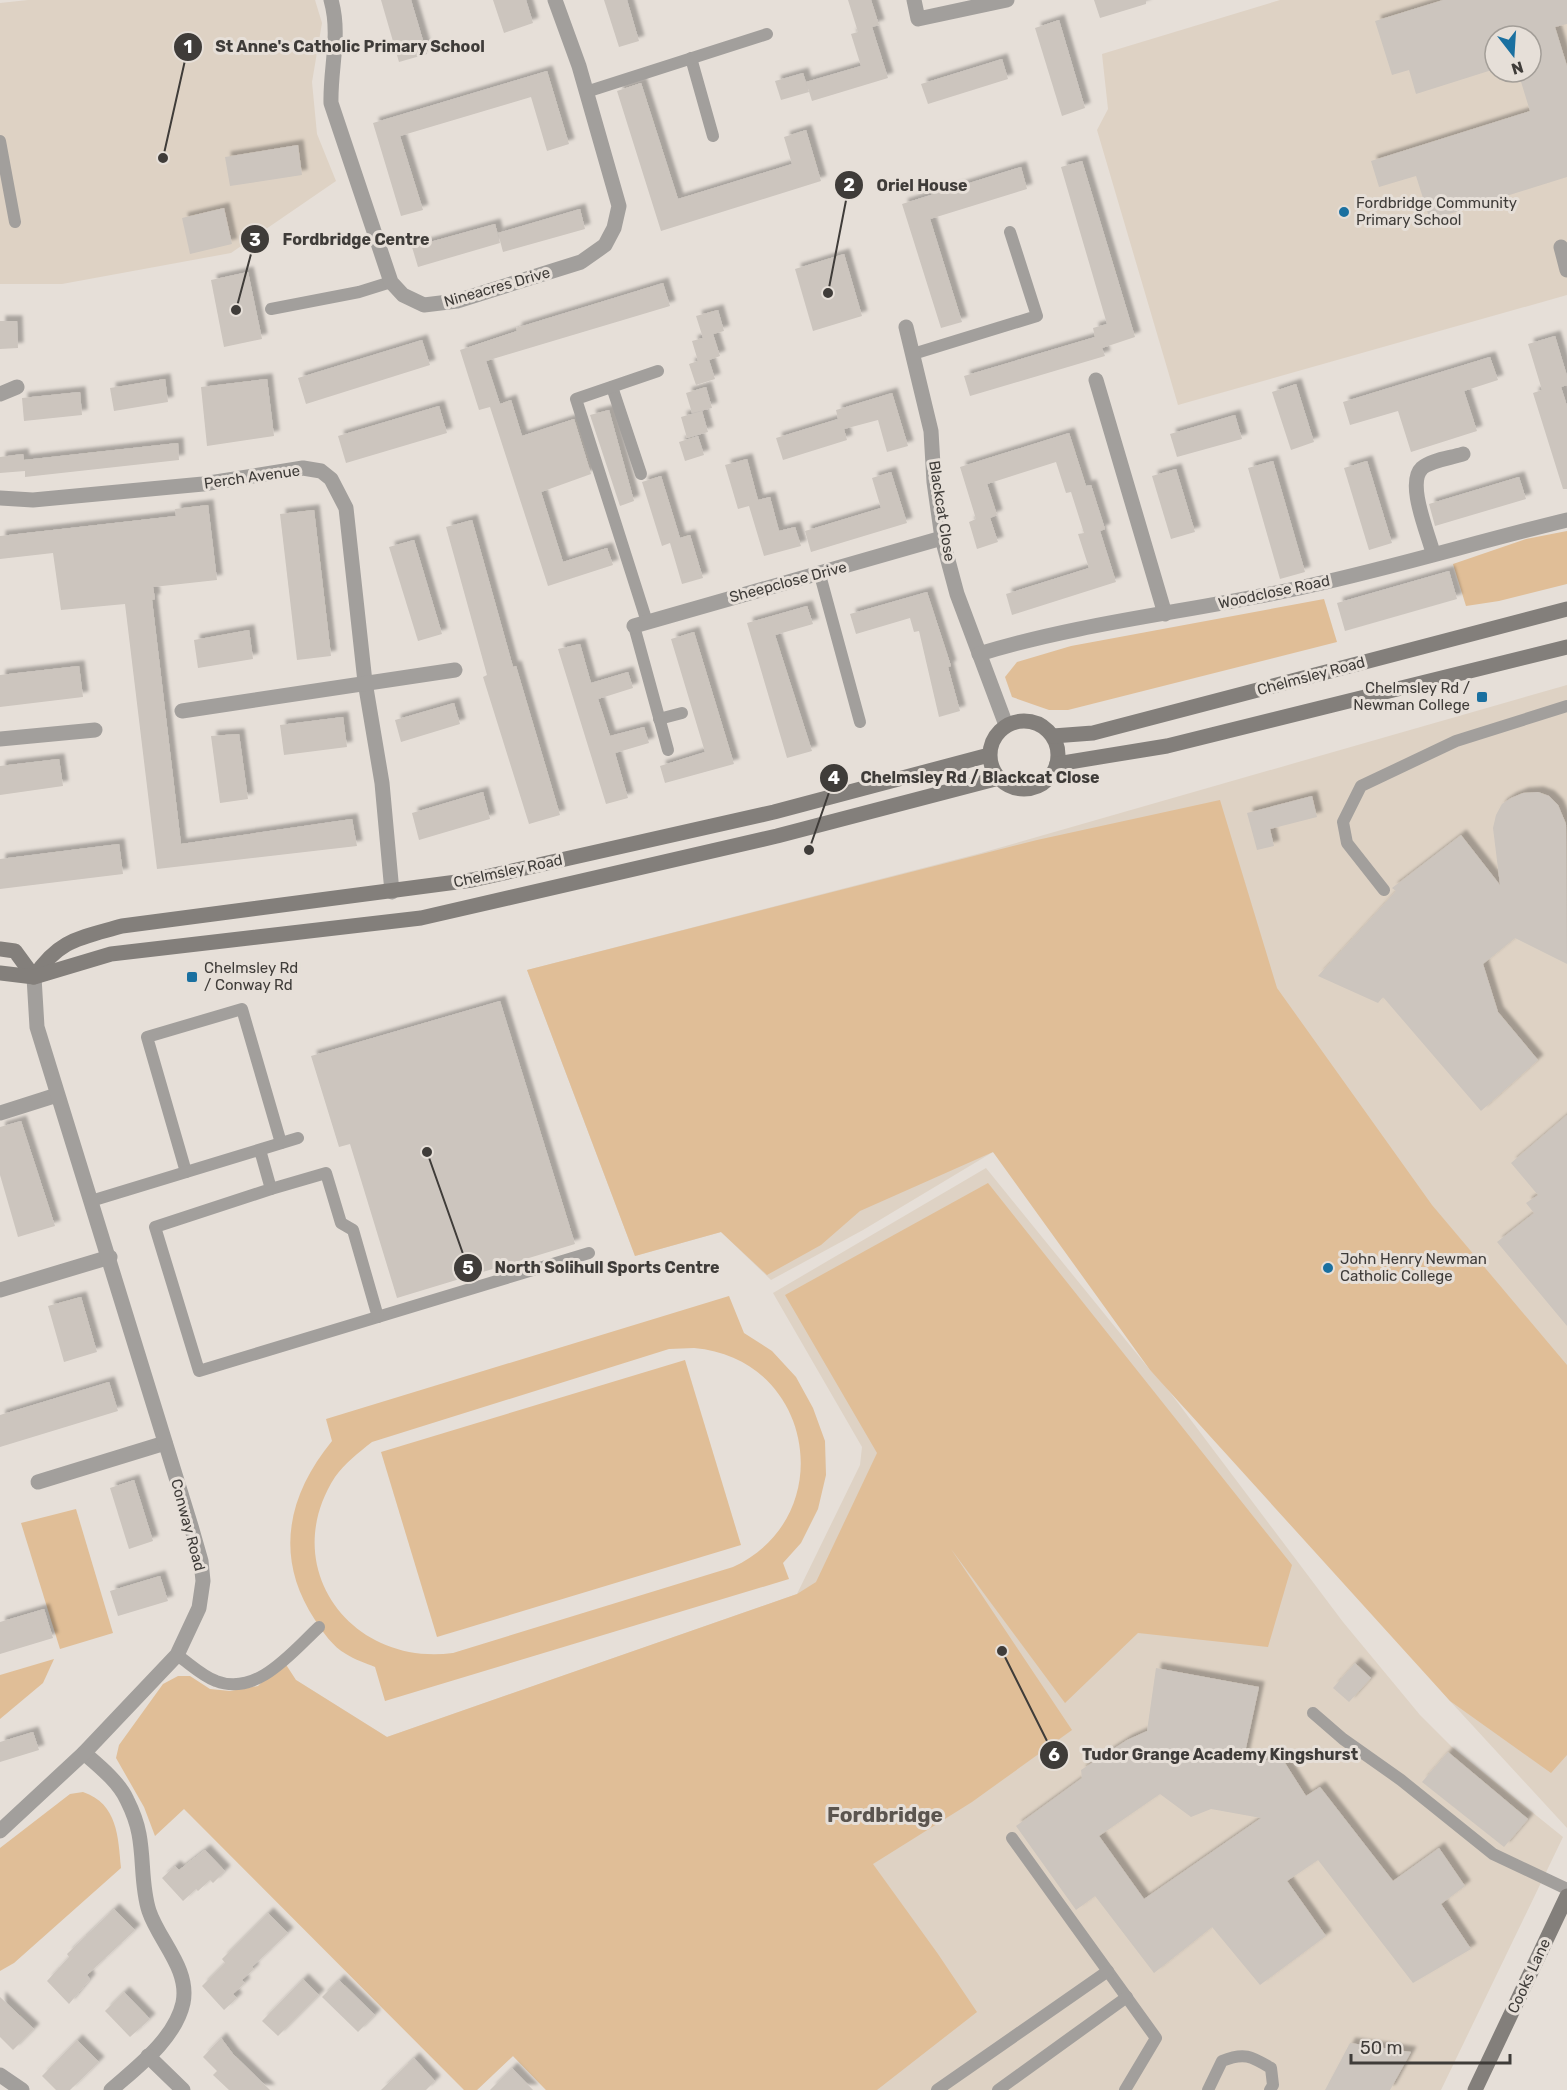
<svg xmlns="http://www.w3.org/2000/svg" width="1567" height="2090" font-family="Rubik,sans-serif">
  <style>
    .built { fill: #ded2c4; fill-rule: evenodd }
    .green { fill: #e0be97; fill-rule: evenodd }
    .building { fill: #ccc5be; fill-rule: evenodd; filter: url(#shadow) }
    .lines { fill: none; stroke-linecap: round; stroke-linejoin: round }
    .lane { stroke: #a29f9c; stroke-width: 12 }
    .street { stroke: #a29f9c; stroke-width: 15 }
    .secondary { stroke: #837f7b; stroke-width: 15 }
    .poi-dot { fill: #1a70a0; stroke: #e6dfd8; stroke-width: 2 }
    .labels { text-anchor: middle; stroke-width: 6; stroke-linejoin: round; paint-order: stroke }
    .poi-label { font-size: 15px; fill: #3f3c39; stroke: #e6dfd8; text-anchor: start }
    .street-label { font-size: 15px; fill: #3f3c39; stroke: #e6dfd8 }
    .district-label { font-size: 21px; font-weight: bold; fill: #5b554f; stroke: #e6dfd8 }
    .leader { fill: none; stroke: #3f3c39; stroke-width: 2 }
    .callout-dot { fill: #3f3c39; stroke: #e6dfd8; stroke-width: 2 }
    .mark-label { font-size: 18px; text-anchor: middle; font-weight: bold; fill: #fff }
    .callout-label { font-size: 16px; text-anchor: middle; font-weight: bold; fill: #3f3c39; stroke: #e6dfd8; stroke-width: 6; stroke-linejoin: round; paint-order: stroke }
  </style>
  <defs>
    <filter id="shadow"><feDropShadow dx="5.5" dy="-5.5" stdDeviation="1.5" flood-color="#0004"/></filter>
  </defs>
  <rect width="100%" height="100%" fill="#e6dfd8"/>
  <g class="built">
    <polygon points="28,0 315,0 322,23 312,82 317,134 336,181 231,253 62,284 0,284 0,3"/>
    <path d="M1280,0h287v295l-389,110 -81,-275 11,-21 -6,-55zM1495,36h36v36h-36z"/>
    <polygon points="1567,685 1567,1828 1450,1701 1153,1354 1079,1256 993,1152 863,1230 771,1280 721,1232 635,1256 527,970 981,853"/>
    <polygon points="986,1168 1150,1370 1163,1383 1343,1622 1420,1715 1452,1747 1563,1837 1441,2090 546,2090 513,2056 477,2090 464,2090 296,1680 387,1737 797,1594 860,1465 862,1447 773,1293"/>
  </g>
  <g class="green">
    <polygon points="1567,531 1567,584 1499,601 1466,606 1453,564 1526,539"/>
    <polygon points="1324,599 1337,642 1068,710 1049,710 1012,697 1005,677 1017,662 1071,646"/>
    <polygon points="1220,800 1277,988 1432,1205 1567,1365 1567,1755 1551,1773 1450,1701 1150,1370 993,1152 860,1211 821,1245 767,1275 721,1232 635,1256 527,970 1037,840"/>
    <polygon points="988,1183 1292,1565 1268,1647 1138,1633 1065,1703 951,1549 1072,1730 972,1802 873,1864 938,1954 977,2012 877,2090 546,2090 513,2056 477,2090 464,2090 184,1809 155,1836 144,1807 116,1758 119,1745 163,1684 178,1676 190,1676 210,1689 230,1691 258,1686 283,1660 296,1680 387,1737 797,1594 816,1582 877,1453 785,1295"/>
    <path d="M729,1296l15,37 28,18 24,26 17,31 12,33 1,34 -8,34 -17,34 -18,20 6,16 -404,122 -10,-34c-9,-4 -20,-7 -29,-13 -13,-7 -23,-22 -31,-34 -41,-62 -28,-124 17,-179l-6,-22zM694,1348c120,10 147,169 39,219l-280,86c-102,14 -176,-86 -118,-176 10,-14 23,-24 37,-35l297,-93z"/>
    <polygon points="685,1360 741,1545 437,1637 381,1452"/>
    <polygon points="76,1509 113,1633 60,1649 21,1523"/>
    <polygon points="54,1659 43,1683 0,1719 0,1675"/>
    <path d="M83,1792c35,12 35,45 38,76l-107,95 -14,8v-123l70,-54z"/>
  </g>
  <g class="building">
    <polygon points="381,0 411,0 427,54 399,62"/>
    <polygon points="493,0 526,0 533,23 504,33"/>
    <polygon points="604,0 627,0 639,41 619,47"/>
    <polygon points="848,0 871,0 879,25 872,27 888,78 812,101 806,82 861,66 851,34 858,32"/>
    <polygon points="1094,0 1146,0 1146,4 1100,18"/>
    <polygon points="1443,0 1567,0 1567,24 1555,27 1567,66 1567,177 1430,220 1416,176 1379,187 1371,161 1530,111 1518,72 1531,72 1531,36 1495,36 1495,69 1416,94 1409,70 1392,75 1375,21"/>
    <polygon points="1059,20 1085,108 1062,116 1035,28"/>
    <polygon points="1002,59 1008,79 928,104 921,84"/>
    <polygon points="547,71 569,144 547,151 531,97 400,136 423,210 401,216 373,123"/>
    <polygon points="803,73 809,92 781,100 775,81"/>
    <polygon points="641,83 678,199 792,164 784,137 806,130 821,181 661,231 617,91"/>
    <polygon points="298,145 302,175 230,186 225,157"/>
    <polygon points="1082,161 1135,337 1102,348 1105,356 970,396 964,376 1095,337 1093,328 1107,324 1061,167"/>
    <polygon points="1021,167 1027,189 930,219 962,322 941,328 902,204"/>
    <polygon points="224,208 232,244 190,254 182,218"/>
    <polygon points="580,209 585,229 503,252 498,233"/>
    <polygon points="495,224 500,243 418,267 412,247"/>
    <polygon points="844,254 862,316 813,331 795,269"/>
    <polygon points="248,272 262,339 224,347 211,280"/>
    <polygon points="663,283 670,306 486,361 500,404 511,400 522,436 574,419 591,474 541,492 563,562 607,548 613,565 548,586 490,407 479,410 460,350 517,331 516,328"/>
    <polygon points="718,310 724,331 713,334 720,356 709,360 715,379 696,385 689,364 698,361 692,341 703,338 696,316"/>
    <polygon points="0,321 17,321 18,348 0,349"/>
    <polygon points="1555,336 1567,376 1567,385 1561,387 1567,406 1567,489 1563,489 1533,393 1542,390 1528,344"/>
    <polygon points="422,340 430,365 306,404 298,378"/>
    <polygon points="1490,357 1498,380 1464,391 1477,431 1411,452 1398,411 1350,425 1343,402"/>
    <polygon points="165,379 168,402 114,411 110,388"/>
    <polygon points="267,379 274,436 207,446 201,387"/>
    <polygon points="1296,384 1314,442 1291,450 1272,392"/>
    <polygon points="706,387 712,408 692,413 686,393"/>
    <polygon points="80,392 82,415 24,421 22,398"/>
    <polygon points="892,393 908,446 887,452 878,420 844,429 847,440 783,460 776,438 838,419 836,410"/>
    <polygon points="439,406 447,433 346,463 338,436"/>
    <polygon points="609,410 634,501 620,506 590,415"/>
    <polygon points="702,411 708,432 687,438 681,417"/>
    <polygon points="1235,415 1242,439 1177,457 1170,434"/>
    <polygon points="1069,433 1086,486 1091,485 1105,529 1100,531 1116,582 1012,615 1006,594 1089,568 1078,534 1084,533 1071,492 1066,493 1056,462 987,484 997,515 990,518 998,542 977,549 969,522 976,519 960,467"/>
    <polygon points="698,436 704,455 685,461 679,442"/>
    <polygon points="178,443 179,460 25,477 25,471 0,473 0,457 23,454 24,460"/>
    <polygon points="747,459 758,500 770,497 779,531 795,527 801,546 764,556 749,506 738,509 725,465"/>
    <polygon points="1273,461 1305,572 1280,579 1248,468"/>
    <polygon points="1367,461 1392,543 1369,550 1344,468"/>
    <polygon points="1176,469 1195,532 1171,539 1152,476"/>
    <polygon points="891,472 907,523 811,552 805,531 881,508 872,478"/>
    <polygon points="661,476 680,538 690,535 703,578 682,584 670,543 662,546 642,482"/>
    <polygon points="1519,477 1526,499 1435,526 1429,504"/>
    <polygon points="208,505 217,580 153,587 155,599 152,600 181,844 352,819 357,846 157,869 125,604 61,610 53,553 0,559 0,536 176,516 175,509"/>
    <polygon points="314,510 331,656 297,660 280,514"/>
    <polygon points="472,520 513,667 516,666 560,815 529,824 483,677 487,675 446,527"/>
    <polygon points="414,540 442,634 418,641 389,547"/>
    <polygon points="1449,571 1457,599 1345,631 1337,603"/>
    <polygon points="927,592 951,666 948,667 960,711 939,717 919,631 914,632 910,618 856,634 850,614"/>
    <polygon points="807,606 813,624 775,635 812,751 787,758 747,623"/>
    <polygon points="249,630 253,659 198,668 194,640"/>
    <polygon points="694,632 734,764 665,783 660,766 705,752 671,639"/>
    <polygon points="580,644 591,683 628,672 633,688 598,699 610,736 644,727 649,743 615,753 628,798 606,804 558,649"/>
    <polygon points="79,666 83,697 0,707 0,675"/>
    <polygon points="454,703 460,724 401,742 395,720"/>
    <polygon points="343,717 347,747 284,755 280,725"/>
    <polygon points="239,734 248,799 220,803 211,736"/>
    <polygon points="59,759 63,786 0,795 0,766"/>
    <polygon points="483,792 490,819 419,840 412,813"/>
    <polygon points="1538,792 1549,796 1558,805 1566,824 1567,964 1515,938 1483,964 1498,1012 1538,1060 1481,1111 1383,997 1378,1003 1318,976 1396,891 1392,888 1461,835 1500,885 1493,828 1496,815 1502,804 1511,798 1523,793"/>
    <polygon points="1312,796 1317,817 1270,829 1274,846 1257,850 1247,813"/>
    <polygon points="119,844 123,874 0,889 0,859"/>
    <polygon points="500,1001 575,1244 397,1298 350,1144 339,1147 311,1056"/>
    <polygon points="1567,1115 1567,1326 1497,1242 1534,1213 1526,1203 1538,1195 1511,1163"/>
    <polygon points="21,1121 55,1226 18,1237 0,1175 0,1127"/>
    <polygon points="81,1297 97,1352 64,1362 48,1306"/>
    <polygon points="109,1382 118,1411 0,1447 0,1415"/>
    <polygon points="134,1480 153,1541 129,1549 110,1488"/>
    <polygon points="160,1576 168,1601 118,1616 110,1591"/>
    <polygon points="44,1609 53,1638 0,1654 0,1622"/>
    <polygon points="1355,1663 1371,1678 1349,1702 1333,1688"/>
    <path d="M1156,1668l103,19 -15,70 41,6 21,33 14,-9 73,94 46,-33 26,38 -24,18 30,45 -58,34 -95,-123 -31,21 39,55 -66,49 -48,-58 -58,46 -59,-77 -19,14 -60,-84 66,-48 -1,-8 46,-30 20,-9zM1160,1794l31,23 20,-8 50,9 -117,81 -45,-63z"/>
    <polygon points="33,1732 39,1750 0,1762 0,1742"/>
    <polygon points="1448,1752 1528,1819 1504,1847 1422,1782"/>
    <polygon points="205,1850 225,1871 213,1883 210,1880 198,1891 196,1889 183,1901 162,1878 175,1866 179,1870"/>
    <polygon points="114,1909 135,1930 87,1975 90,1979 69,2004 47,1981 69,1957 67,1954"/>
    <polygon points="268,1913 288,1933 252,1967 254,1969 242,1980 245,1983 233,1994 237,1998 224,2010 202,1986 225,1963 222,1959"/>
    <polygon points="303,1979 319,1995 278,2036 262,2021"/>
    <polygon points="339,1980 375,2015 358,2032 322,1997"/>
    <polygon points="124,1992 150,2019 130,2037 105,2011"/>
    <polygon points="0,1997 34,2029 13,2050 0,2037"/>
    <polygon points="221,2038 233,2054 270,2090 229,2090 213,2075 217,2071 203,2057"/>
    <polygon points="77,2040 99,2062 70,2090 56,2090 42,2076"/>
    <polygon points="1350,2043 1411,2052 1390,2090 1325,2090"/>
    <polygon points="414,2058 435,2081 426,2090 381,2090"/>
    <polygon points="512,2068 533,2090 490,2090"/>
  </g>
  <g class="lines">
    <g class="lane">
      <polyline points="691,58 713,136"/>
      <polyline points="586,92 767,34"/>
      <polyline points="0,141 15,222"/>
      <polyline points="271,309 359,292 391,282"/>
      <polyline points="913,354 1037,316 1010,232"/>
      <polyline points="612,387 641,474"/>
      <polyline points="820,575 860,722"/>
      <polyline points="647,622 576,399 658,371"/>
      <polyline points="634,626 668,750"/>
      <polyline points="659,719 682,713"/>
      <polyline points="1384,890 1347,843 1343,822 1361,786 1456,741 1567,706"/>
      <polyline points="260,1150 271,1189 155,1227 199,1371 589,1253"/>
      <polyline points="186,1172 147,1037 242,1009 281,1143"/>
      <polyline points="271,1189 326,1173 341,1223 353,1230 378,1317"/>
      <polyline points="91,1201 298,1138"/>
      <path d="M177,1655c12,8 25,21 39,26 41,16 76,-29 103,-54"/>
      <polyline points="1313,1713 1343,1739 1401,1780 1493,1854 1567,1889"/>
      <polyline points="1012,1838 1156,2038 1125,2090"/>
      <polyline points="937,2090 1108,1971"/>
      <polyline points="998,2090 1127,1997"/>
      <path d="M1208,2090l14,-29c22,-9 29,-5 49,7l2,17 -3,5"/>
    </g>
    <g class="street">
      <path d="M331,0c10,35 -1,68 0,103l60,179 12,13 21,10 33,-4 124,-39 24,-17 9,-17 5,-22 -40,-140 -24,-66"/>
      <polyline points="914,0 918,19 1007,0"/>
      <polyline points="1561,247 1567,270"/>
      <polyline points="906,327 931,431 934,482 942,538 957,594 1006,725"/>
      <polyline points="1096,380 1165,614"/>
      <polyline points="0,394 17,387"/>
      <polyline points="0,498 33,500 203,484 303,468 321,471 331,479 346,508 365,682 382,783 392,892"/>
      <path d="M1433,553c-5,-20 -27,-70 -11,-85 9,-8 29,-10 41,-14"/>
      <polyline points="634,626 942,538"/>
      <path d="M979,654c107,-33 220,-43 329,-68 87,-19 172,-45 259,-66"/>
      <polyline points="182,711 455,670"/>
      <polyline points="0,739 95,730"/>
      <polyline points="0,1113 57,1095"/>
      <polyline points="0,1290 110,1257"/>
      <polyline points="38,1482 165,1443"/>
      <path d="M84,1753c15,13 35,29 43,47 5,10 10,23 12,34 5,26 2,52 10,77 10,30 41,58 34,92 -8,36 -46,64 -72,87"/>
      <polyline points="0,1831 84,1753 177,1655 199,1608 203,1581 201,1561 191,1526 37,1027 34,977"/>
      <polyline points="148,2056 183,2090"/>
      <polyline points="0,2075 22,2090"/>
    </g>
    <g class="secondary">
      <circle cx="1024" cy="755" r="34"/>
      <polyline points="1053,736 1093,733 1567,609"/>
      <polyline points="1057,764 1167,746 1567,647"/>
      <path d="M0,949l15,2 19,26c25,-38 46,-39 88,-51l350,-46 302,-68 215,-57"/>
      <polyline points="0,973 34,977 111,954 421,918 777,836 999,778"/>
      <polyline points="1475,2090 1567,1896"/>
    </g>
  </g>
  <g class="poi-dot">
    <circle cx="1344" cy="212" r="6"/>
    <rect x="1476" y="691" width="12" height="12" rx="3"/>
    <rect x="186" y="971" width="12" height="12" rx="3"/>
    <circle cx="1328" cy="1268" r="6"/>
  </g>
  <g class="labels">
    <g class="poi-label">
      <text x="1356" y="208">Fordbridge Community<tspan x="1356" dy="17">Primary School</tspan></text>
      <text x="1470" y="693" text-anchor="end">Chelmsley Rd /<tspan x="1470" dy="17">Newman College</tspan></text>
      <text x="204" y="973">Chelmsley Rd<tspan x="204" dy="17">/ Conway Rd</tspan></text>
      <text x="1340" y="1264">John Henry Newman<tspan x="1340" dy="17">Catholic College</tspan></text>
    </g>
    <g class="street-label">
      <text transform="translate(497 287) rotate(-16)" y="5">Nineacres Drive</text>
      <text transform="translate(252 477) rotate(-8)" y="5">Perch Avenue</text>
      <text transform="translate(942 511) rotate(81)" y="5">Blackcat Close</text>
      <text transform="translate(788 582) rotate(-15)" y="5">Sheepclose Drive</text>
      <text transform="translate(1274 592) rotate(-12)" y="5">Woodclose Road</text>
      <text transform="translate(1311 676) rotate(-15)" y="5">Chelmsley Road</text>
      <text transform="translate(508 871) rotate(-12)" y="5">Chelmsley Road</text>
      <text transform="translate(188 1525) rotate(75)" y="5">Conway Road</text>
      <text transform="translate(1529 1976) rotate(-65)" y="5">Cooks Lane</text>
    </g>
    <g class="district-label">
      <text x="885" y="1822">Fordbridge</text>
    </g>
  </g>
  <path class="leader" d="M163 158L188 47M828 293L849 185M236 310L255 239M809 850L834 778M427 1152L468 1268M1002 1651L1054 1755"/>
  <g class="callout-dot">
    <circle cx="163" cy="158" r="6"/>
    <circle cx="828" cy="293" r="6"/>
    <circle cx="236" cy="310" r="6"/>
    <circle cx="809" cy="850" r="6"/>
    <circle cx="427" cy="1152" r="6"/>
    <circle cx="1002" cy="1651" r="6"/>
    <circle cx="188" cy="47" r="15"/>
    <circle cx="849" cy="185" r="15"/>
    <circle cx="255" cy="239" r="15"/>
    <circle cx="834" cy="778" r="15"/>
    <circle cx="468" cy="1268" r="15"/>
    <circle cx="1054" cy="1755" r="15"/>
  </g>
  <g class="mark-label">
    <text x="188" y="53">1</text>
    <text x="849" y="191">2</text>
    <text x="255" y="246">3</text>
    <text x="834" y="784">4</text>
    <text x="468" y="1274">5</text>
    <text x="1054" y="1761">6</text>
  </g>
  <g class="callout-label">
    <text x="350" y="52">St Anne's Catholic Primary School</text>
    <text x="922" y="191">Oriel House</text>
    <text x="356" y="245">Fordbridge Centre</text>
    <text x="980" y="783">Chelmsley Rd / Blackcat Close</text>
    <text x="607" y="1273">North Solihull Sports Centre</text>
    <text x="1220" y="1760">Tudor Grange Academy Kingshurst</text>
  </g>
  <g transform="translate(1513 54) rotate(163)"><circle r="28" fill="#e6dfd8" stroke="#a39e98" stroke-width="1.5"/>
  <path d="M0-4.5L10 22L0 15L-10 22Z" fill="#1a70a0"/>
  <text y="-9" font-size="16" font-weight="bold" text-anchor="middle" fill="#3f3c39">N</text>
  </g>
  <path d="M1351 2054v9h159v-9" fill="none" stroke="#3f3c39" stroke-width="3"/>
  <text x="1360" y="2054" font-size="18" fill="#3f3c39" stroke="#e6dfd8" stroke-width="4.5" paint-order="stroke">50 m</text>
</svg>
